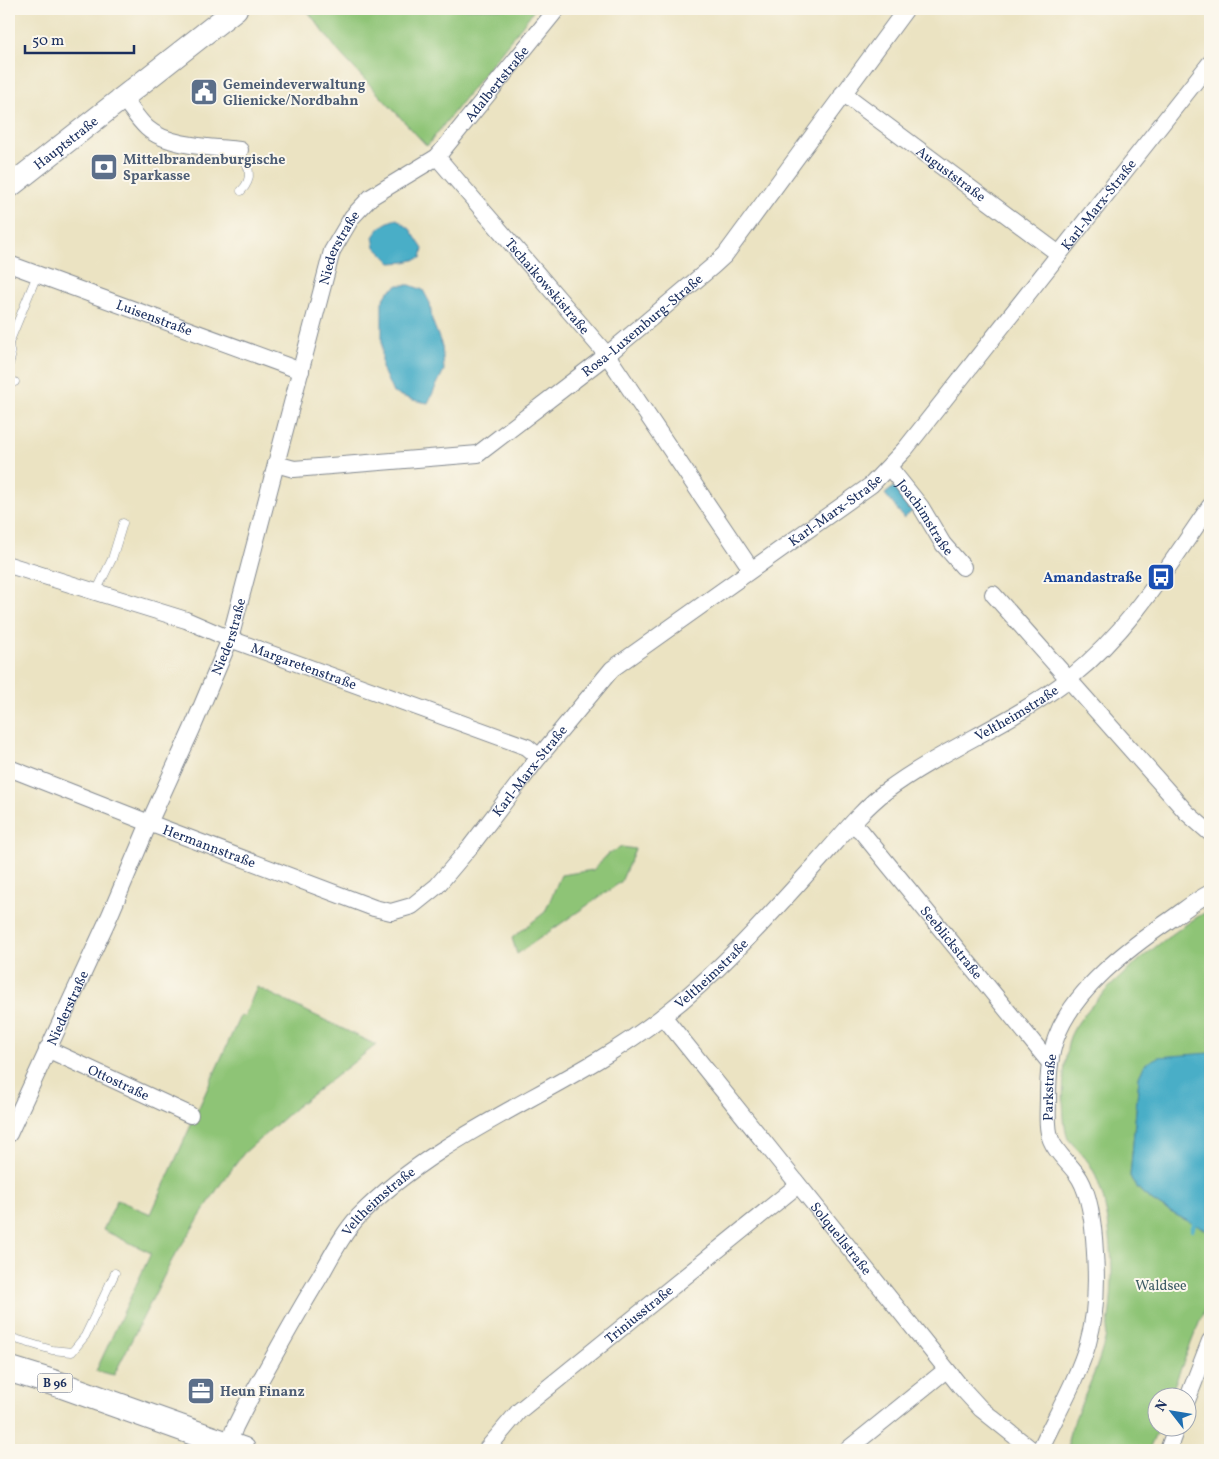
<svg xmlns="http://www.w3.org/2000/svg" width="1219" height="1459" font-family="Vollkorn,serif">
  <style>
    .green { fill: #8ec476; stroke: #547a6a }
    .water { fill: #48aec7; stroke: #326e92 }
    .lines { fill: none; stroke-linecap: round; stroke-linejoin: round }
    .stream { stroke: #48aec7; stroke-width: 4.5 }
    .lane-casing { stroke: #838990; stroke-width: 9 }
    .street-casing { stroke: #838990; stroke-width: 18 }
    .secondary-casing { stroke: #838990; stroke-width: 24 }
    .primary-casing { stroke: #838990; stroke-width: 27 }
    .lane { stroke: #fff; stroke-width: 8 }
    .street { stroke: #fff; stroke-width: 16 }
    .secondary { stroke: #fff; stroke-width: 22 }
    .primary { stroke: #fff; stroke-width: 25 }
    .labels { text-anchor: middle; stroke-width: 4; stroke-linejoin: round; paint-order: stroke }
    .shield { fill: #fbf7ec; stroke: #5e6b89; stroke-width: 1 }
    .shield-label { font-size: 12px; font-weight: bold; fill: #1b2f5e }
    .street-label { font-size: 14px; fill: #1b2f5e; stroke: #fbf7ec }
    .service-label { font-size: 14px; font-weight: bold; fill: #4e5e75; stroke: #fbf7ec; text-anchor: start }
    .transit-label { font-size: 14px; font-weight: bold; fill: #164399; stroke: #fbf7ec; text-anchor: end }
    .park-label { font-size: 14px; fill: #3e5c65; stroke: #fbf7ec }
  </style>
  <rect width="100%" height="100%" fill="#fbf7ec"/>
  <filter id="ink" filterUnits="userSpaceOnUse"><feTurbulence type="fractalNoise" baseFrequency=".02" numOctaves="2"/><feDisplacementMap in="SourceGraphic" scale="10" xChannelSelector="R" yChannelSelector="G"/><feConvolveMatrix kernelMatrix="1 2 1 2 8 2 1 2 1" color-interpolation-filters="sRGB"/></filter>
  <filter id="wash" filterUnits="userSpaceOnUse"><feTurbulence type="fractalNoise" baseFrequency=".0096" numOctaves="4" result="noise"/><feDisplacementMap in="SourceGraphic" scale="20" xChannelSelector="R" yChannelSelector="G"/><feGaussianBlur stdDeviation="1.12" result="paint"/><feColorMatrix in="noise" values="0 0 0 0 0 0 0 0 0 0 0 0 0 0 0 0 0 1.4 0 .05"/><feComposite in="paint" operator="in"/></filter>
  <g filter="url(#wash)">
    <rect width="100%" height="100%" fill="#ebe3c2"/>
    <g class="green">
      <polygon points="306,9 535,9 427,146 339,52"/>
      <polygon points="622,847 635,849 621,882 517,954 512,938 545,912 561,875 593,870 609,853"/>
      <path d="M1210,910v143l-65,11 -6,13 -9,99c10,26 56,43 80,56v66l-5,10 -35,88h-14v30l3,1 -10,23h-80l-1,-9 2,-9c10,-28 25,-56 33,-85 14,-48 12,-129 -9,-175 -6,-13 -17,-23 -26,-33 -8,-20 -5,-82 2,-102 14,-36 105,-110 140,-127z"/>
      <polygon points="257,987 376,1045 296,1107 244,1153 220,1185 172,1260 114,1375 96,1371 151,1253 103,1230 117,1200 151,1214 240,1016 244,1017"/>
    </g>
    <g class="water">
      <path d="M397,219l13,10 13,20 -2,9 -16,4 -14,1 -16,-16 -2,-10c6,-10 12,-15 24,-18z"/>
      <polygon points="398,285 410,285 423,290 430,303 432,320 442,346 444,370 428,403 413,400 393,393 382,368 382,302 388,292"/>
      <polygon points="896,485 915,509 904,518 885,494"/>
      <path d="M1210,1053v179c-24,-13 -69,-30 -80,-56l9,-99 6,-13 13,-7z"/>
    </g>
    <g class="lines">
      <polyline class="stream" points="1192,1230 1196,1219"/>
    </g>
  </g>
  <g filter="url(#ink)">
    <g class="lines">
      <g class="lane-casing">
        <g id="lane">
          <path d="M240,150c8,14 15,28 1,41"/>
          <polyline points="9,343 37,275"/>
          <polyline points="9,345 11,357 9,364"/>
          <polyline points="9,380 15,382"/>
          <polyline points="96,592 112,559 123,523"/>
          <polyline points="9,1337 52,1350 72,1352 85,1336 115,1273"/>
        </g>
      </g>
      <g class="street-casing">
        <g id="street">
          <path id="s1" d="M843,93l216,161"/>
          <path d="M123,98c8,10 15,22 24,30 21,19 66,19 93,22"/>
          <path id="s2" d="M437,157l170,198 144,214"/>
          <path id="s3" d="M9,264l292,107"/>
          <path id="s4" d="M276,464l18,5 184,-15 129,-99 106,-89 12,-11 181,-246"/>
          <path id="s5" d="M889,467l32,40 22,37 20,23"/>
          <path id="s6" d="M9,565l177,55 44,19 297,108 12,10"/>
          <polyline points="993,594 1187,813 1210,833"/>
          <path id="s7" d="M9,768l140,55 225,85 17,4 21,-6 25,-20 33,-39 69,-90 73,-88 259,-184 35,-37 304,-385"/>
          <path id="s8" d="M852,824l9,7 189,232"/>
          <path id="s9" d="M663,1016l297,370 21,23 51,41"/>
          <path id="s10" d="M47,1049l143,66"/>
          <path id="s11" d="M9,1134l101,-219 39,-92 43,-94 38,-90 102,-388 20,-34 19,-20 66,-40 120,-148"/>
          <polyline points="1186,1403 1210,1341"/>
          <path id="s12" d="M226,1450l9,-23 10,-20c25,-43 48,-87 74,-129 12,-21 24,-45 40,-62 86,-88 208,-125 304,-200 57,-44 105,-99 153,-152 22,-24 44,-53 70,-73 58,-43 127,-68 184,-113 59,-47 98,-111 140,-172"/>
          <path id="s13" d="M486,1450l33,-39 279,-226"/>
          <polyline points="847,1450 946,1370"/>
          <path id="s14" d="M1040,1450c15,-33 38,-72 48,-107 8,-28 9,-61 7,-90 -1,-21 -4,-55 -15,-74 -8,-14 -23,-24 -29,-39 -5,-13 -3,-29 -3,-42 0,-20 1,-41 8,-60 17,-48 73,-90 114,-118 13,-9 26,-20 40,-27"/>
          <polyline points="1168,1450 1177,1426"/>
        </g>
      </g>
      <g class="secondary-casing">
        <g id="secondary">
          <path id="s15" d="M9,187l227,-178"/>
        </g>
      </g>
      <g class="primary-casing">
        <polyline id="primary" points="9,1369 61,1385 243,1450"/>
      </g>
      <use href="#lane" class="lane"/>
      <use href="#street" class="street"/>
      <use href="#secondary" class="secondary"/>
      <use href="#primary" class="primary"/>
    </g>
  </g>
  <defs>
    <g id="civic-square" transform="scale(1.4375)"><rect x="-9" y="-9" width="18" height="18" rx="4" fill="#5c6f8a" stroke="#fbf7ec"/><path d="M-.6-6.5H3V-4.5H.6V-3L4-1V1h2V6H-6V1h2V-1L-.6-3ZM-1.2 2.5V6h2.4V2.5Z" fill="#fff"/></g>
    <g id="bank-square" transform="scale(1.4375)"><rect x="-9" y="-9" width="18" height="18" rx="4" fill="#5c6f8a" stroke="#fbf7ec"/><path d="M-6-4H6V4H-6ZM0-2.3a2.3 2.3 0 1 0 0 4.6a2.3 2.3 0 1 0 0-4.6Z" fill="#fff"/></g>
    <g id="bus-square" transform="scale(1.4375)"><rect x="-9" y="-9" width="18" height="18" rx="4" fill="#1a4fb4" stroke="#fbf7ec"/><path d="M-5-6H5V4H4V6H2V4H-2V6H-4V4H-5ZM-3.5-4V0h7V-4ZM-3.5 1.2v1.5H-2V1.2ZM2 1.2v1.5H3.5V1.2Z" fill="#fff"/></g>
    <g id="office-square" transform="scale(1.4375)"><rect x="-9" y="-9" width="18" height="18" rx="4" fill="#5c6f8a" stroke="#fbf7ec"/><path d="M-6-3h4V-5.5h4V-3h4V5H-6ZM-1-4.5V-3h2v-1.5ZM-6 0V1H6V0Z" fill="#fff"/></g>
  </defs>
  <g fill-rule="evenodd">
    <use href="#civic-square" x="204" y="92"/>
    <use href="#bank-square" x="104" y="167"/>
    <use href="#bus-square" x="1161" y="577"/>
    <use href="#office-square" x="201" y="1391"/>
  </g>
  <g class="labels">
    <rect class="shield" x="37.5" y="1373.5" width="35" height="19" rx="4"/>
    <g class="shield-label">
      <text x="55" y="1387">B 96</text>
    </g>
    <g class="street-label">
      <text dy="5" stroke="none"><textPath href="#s11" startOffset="1182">Adalbertstraße</textPath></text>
      <text dy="5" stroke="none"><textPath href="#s15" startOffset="72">Hauptstraße</textPath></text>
      <text dy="5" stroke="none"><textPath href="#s1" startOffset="135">Auguststraße</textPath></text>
      <text dy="5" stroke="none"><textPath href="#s7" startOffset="1420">Karl-Marx-Straße</textPath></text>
      <text dy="5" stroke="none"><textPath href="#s11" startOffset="949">Niederstraße</textPath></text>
      <text dy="5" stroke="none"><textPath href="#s2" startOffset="170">Tschaikowskistraße</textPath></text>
      <text dy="5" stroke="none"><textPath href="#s3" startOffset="155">Luisenstraße</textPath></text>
      <text dy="5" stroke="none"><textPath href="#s4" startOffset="412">Rosa-Luxemburg-Straße</textPath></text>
      <text dy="5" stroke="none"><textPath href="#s7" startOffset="1015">Karl-Marx-Straße</textPath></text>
      <text dy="5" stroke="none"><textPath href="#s5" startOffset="62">Joachimstraße</textPath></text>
      <text dy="5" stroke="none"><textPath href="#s11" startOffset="544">Niederstraße</textPath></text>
      <text dy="5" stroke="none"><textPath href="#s6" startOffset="312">Margaretenstraße</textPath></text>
      <text dy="5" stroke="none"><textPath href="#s12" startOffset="1104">Veltheimstraße</textPath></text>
      <text dy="5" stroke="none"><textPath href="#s7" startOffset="610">Karl-Marx-Straße</textPath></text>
      <text dy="5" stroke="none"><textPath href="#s7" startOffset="215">Hermannstraße</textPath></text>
      <text dy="5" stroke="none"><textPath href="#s8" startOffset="155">Seeblickstraße</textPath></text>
      <text dy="5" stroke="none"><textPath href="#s12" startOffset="699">Veltheimstraße</textPath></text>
      <text dy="5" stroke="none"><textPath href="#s11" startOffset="139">Niederstraße</textPath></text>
      <text dy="5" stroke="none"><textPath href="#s10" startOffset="79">Ottostraße</textPath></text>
      <text dy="5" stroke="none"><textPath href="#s14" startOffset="386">Parkstraße</textPath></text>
      <text dy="5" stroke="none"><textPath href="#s12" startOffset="294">Veltheimstraße</textPath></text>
      <text dy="5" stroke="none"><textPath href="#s9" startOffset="285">Solquellstraße</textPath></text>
      <text dy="5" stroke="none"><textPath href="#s13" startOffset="205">Triniusstraße</textPath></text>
    </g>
    <g class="service-label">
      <text x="223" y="89">Gemeindeverwaltung<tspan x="223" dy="16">Glienicke/Nordbahn</tspan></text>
      <text x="123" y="164">Mittelbrandenburgische<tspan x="123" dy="16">Sparkasse</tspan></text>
      <text x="220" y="1396">Heun Finanz</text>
    </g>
    <g class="transit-label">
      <text x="1142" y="582">Amandastraße</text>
    </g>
    <g class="park-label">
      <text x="1161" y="1290">Waldsee</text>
    </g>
  </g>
  <rect width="1219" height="1459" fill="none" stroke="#fbf7ec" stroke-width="30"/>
  <g transform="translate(1172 1412) rotate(301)"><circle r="24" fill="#fbf7ec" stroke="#a1a7b3"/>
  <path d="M0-4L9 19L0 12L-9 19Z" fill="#1f6fb2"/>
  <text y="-8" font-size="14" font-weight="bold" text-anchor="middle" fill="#1b2f5e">N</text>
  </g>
  <path d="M25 45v8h109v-8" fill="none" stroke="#1b2f5e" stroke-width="2.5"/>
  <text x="32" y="45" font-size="15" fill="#1b2f5e" stroke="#fbf7ec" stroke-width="4" paint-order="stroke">50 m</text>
</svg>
